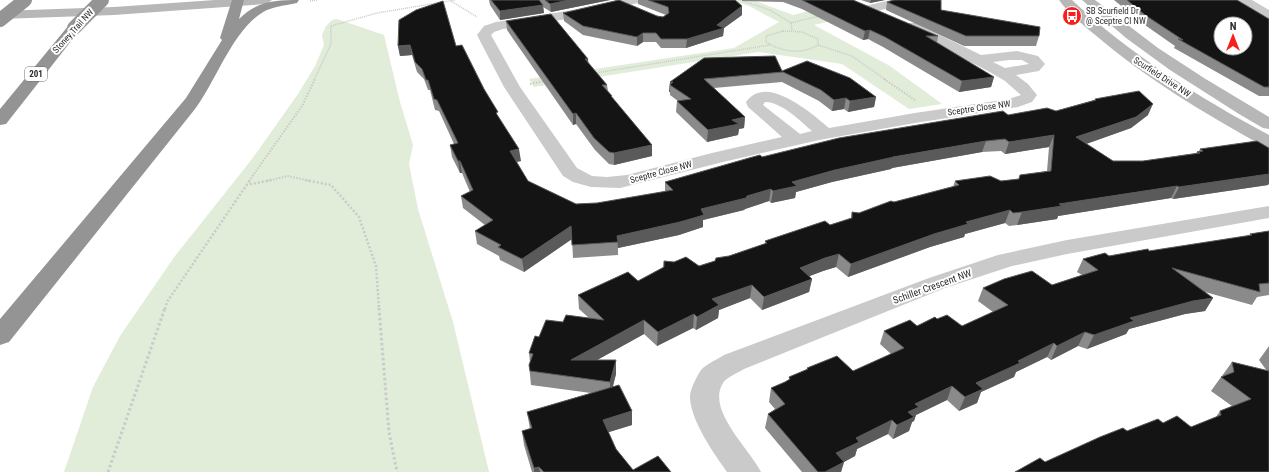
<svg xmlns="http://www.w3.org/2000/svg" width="1269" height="472" font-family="'Roboto Condensed',sans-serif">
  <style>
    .green { fill: #e1ecd9 }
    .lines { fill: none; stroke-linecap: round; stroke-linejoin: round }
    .path-far3 { stroke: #cacaca; stroke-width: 1.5; stroke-dasharray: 1 1; stroke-linecap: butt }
    .path-far2 { stroke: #cacaca; stroke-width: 2; stroke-dasharray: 1.5 1.5; stroke-linecap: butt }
    .path-far1 { stroke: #cacaca; stroke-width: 2.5; stroke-dasharray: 2 2; stroke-linecap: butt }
    .path { stroke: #cacaca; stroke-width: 3; stroke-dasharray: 2.5 2.5; stroke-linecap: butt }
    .street { fill: #cacaca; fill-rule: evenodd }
    .secondary { fill: #b7b7b7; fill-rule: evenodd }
    .highway { fill: #949494; fill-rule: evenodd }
    .highway-bridge { stroke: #949494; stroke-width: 14 }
    .wall { fill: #8a8a8a }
    .shaded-wall { fill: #5a5a5a }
    .building { fill: #141414; stroke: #5a5a5a; fill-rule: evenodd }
    .labels { text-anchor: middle; stroke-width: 4; stroke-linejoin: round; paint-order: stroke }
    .far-poi-label { font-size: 9px; fill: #2d2d2d; stroke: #fff; text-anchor: start }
    .far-street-label { font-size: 9px; fill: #2d2d2d; stroke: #fff }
    .shield { fill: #fff; stroke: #6c6c6c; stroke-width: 1 }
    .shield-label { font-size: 9px; font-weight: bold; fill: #2d2d2d }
    .street-label { font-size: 10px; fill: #2d2d2d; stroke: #fff }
  </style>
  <rect width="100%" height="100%" fill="#fff"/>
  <g class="green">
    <polygon points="731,0 753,0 793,15 841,3 865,13 814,25 890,66 942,104 909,109 842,64 758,52 534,87 529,79 734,48 779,22 749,6"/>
    <polygon points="337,19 384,35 400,102 413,145 409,164 418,209 453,322 489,472 64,472 93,387 120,336 175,256 252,159 298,94 315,66 324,45 322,35 326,26 332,20"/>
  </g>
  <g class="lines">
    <g class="path-far3">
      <polyline points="740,0 770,10 791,23 792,31"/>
      <polyline points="310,1 317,0"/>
      <polyline points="451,1 477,17"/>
      <polyline points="791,23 819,16"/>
      <path d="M783,31l19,1 16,7v6c-17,10 -36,7 -52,-3v-6z"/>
      <polyline points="818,45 852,56 886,80"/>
      <polyline points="595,73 770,45"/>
      <polyline points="314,80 331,44 331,26 377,13 455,0"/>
    </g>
    <g class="path-far2">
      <polyline points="884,79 915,100"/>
      <polyline points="530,84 545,81"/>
      <polyline points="249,181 302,106 315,79"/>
      <polyline points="267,181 288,176 310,181"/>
    </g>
    <g class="path-far1">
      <polyline points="305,180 331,185 359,217 376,266 379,309"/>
      <polyline points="246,185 272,180"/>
      <polyline points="165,309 167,302 250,180"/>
    </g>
    <g class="path">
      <polyline points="379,308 389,432 397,472"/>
      <polyline points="108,472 165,308"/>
    </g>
    <g class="street">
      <path d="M618,0h22l-2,3 -65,15 -70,11 -9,3 -3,3 29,52 57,81 15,8 15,1 20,-2 85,-22 70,-16 -34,-30 -2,-5c20,-29 66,12 83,26l86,-15 94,-14 12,-4 -16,-14 -17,-10 -83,-42 -2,-3 2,-3h10l66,32 36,-4 21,5 7,8 -6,7 -23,4 12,9 9,11 -5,7 -14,5 -103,16 -96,17 -96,22 -103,26 -29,-1 -18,-5 -10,-6 -59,-89 -27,-52 7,-9 12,-4 77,-12zM1009,60h13l7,4 -24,4 -12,-6zM765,102c17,0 35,19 47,29l-12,3 -37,-29z"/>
      <polygon points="891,0 912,0 910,3 869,13 863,9 865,6"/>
      <polygon points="1238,0 1252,0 1269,10 1269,20 1264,19"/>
      <path d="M1269,206v12l-202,36 -55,12 -67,22 -201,81c-6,4 -17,8 -21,14 -17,27 27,66 38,89h-34c-13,-18 -36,-51 -37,-74 -1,-7 7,-22 11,-28 5,-6 17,-11 23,-15l205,-77 69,-23 69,-15z"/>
    </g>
    <g class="secondary">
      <polygon points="215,0 272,0 266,4 114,15 0,19 0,11 114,7"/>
      <path d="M1059,0h13c59,55 126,97 197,135v12l-6,-1c-59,-33 -118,-68 -169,-112 -12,-10 -26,-21 -35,-34z"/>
      <polygon points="1082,0 1095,0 1158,48 1204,78 1269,117 1269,129 1263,128 1239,114 1170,70 1126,38"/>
    </g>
    <g class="highway">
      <path d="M232,0h12l-5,19c18,-18 36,-19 60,-19l-2,3c-10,2 -20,3 -30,7 -33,16 -50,70 -72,99l-186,233 -9,3v-26l186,-221 36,-58 -2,-2z"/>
      <polygon points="74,24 79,25 81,28 79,31 6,124 0,125 0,109 69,25"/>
    </g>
    <g class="highway-bridge">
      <polyline points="0,20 25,0"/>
      <polyline points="74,28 102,0"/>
    </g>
  </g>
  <g class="wall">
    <polygon points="489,0 610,0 551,12 543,7 544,13 500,20 490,5"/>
    <polygon points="638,0 735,0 742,6 742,15 724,28 723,36 686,48 661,48 656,42 643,42 637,46 583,35 564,21 563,13 657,16 663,17 666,15 638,4"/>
    <polygon points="742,0 853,0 938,36 937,43 994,77 991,87 959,92 883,47 868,39 863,40 802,9 783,2 742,1"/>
    <polygon points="861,0 885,0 870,3"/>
    <polygon points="1114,0 1237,0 1269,19 1269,96 1259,96 1174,48 1175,46 1142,23"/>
    <polygon points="887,2 941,10 1039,36 1036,46 964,46 886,10"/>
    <polygon points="506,21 589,63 607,85 608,91 612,96 612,98 652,156 614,165 609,164 595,150 576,124 573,125 507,30"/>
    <polygon points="398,46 456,46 484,89 521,161 516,162 528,181 576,204 597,203 665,192 665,182 762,157 1008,115 1056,111 1094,100 1095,99 1148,115 1131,128 1086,144 1113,161 1143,161 1196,153 1197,152 1199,151 1200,149 1269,148 1269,183 1268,185 1173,199 1171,198 1058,216 1057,219 1017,225 1009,226 1005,223 965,234 964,237 930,247 848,277 836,267 823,271 809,276 812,279 809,292 762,310 750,298 719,310 718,318 696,330 693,328 657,346 644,334 597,360 616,360 616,374 613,387 632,425 608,432 616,449 633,470 671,472 532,472 524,445 522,431 530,429 527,412 591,393 531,385 529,365 530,362 529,353 539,337 563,322 589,318 579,309 578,295 638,281 663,268 664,261 699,266 765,244 765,241 830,225 851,218 852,212 859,213 894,202 953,187 955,181 1001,181 1018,180 1020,175 1047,171 1049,147 1005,154 1001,151 982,152 892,168 891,169 832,182 796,192 795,198 771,203 769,201 745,209 744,210 703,220 703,227 679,235 618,248 618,255 573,258 572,239 524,272 500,260 499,256 477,244 475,231 485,225 463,208 461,196 470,192 462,173 460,173 452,157 450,145 454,144 439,111 435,110 430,90 428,90 424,79 417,72 412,55 400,56"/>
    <polygon points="782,71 876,97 874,107 848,112 844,109 832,111 819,101 782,82 714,88 745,117 744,128 739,129 738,135 707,142 676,112 677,101 678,101 670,95 670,92 669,92 670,82"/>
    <polygon points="1269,231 1269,295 1257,297 1252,305 1205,292 1213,298 1205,311 1185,314 1129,329 1126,334 1087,349 1078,346 1051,360 1047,357 1016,372 1014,377 981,392 977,403 959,411 947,400 916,415 914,421 912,422 909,431 893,439 888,434 857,449 855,456 844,462 841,472 802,472 765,428 768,414 775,409 769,402 771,388 785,382 789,380 789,377 806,370 807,368 853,371 891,354 880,344 884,331 917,326 937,319 962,326 993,312 978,301 983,288 1052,285 1082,275 1077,272 1083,259 1149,251 1249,236 1250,234"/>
    <polygon points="1269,346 1269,472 1045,462 1127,431 1163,423 1191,427 1216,417 1220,411 1232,406 1211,391 1221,377 1222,376 1232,362 1267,371 1259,360"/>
  </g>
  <g class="shaded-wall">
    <polygon points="569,0 610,0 551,12 550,4"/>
    <polygon points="871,0 885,0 870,3"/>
    <polygon points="543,5 544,13 500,20 500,11"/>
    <polygon points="742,6 742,15 724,28 723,36 686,48 687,39 717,25"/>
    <polygon points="870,30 868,39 863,40 865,31"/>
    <polygon points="643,33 643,42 637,46 637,37"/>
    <polygon points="410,45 412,55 400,56 398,46"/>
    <polygon points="585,59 588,59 589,69"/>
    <polygon points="994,77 991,87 959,92 962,81"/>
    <polygon points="670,82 673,82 670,85 670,92 669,92"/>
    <polygon points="876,97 874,107 848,112 850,101"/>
    <polygon points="846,98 844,109 832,111 834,100"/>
    <polygon points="1153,104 1148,115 1131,128 1072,149 1076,137"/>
    <polygon points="576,113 576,124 573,125 573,114"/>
    <polygon points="745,117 744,128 739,129 738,135 707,142 708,130 732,120"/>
    <polygon points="1054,135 1049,147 1005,154 1009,142"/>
    <polygon points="986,141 982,152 892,168 891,169 832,182 796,192 795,198 771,203 773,191 792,182 835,170 893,157"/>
    <polygon points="652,145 652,156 614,165 614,153"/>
    <polygon points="519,149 521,161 511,163 510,151"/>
    <polygon points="458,161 460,161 462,173 460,173"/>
    <polygon points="1269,174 1269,183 1268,185 1173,199 1179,187"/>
    <polygon points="1177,186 1171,198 1058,216 1057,219 1017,225 1022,212 1059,204"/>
    <polygon points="771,189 769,201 745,209 744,210 703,220 703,227 679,235 618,248 617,236 701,209 747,196"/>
    <polygon points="1010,210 1005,223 965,234 964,237 930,247 848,277 851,264 966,222"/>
    <polygon points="571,226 572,239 524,272 522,259"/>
    <polygon points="839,254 836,267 823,271 797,281 800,268 825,258"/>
    <polygon points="812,279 809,292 762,310 764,297"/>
    <polygon points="752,285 750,298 719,310 718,318 696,330 697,317 712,299"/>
    <polygon points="1213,298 1205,311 1185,314 1129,329 1126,334 1087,349 1094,335 1130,318 1193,301"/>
    <polygon points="694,314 693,328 657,346 658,332"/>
    <polygon points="644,320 644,334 572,374 571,360"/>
    <polygon points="1085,332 1078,346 1051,360 1057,346"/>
    <polygon points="1054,343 1047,357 1016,372 1014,377 981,392 977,403 959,411 965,397 976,383 1018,361"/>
    <polygon points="616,360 616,374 610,396 610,382"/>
    <polygon points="952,386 947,400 916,415 914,421 912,422 909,431 893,439 897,425 915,404"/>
    <polygon points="632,411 632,425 603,434 603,420"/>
    <polygon points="892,420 888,434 857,449 855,456 833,468 836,453 856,438"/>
    <polygon points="844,462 841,472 825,472"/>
    <polygon points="539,467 540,472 534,472 534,468"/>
  </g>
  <g class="building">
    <polygon points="491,0 539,0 543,5 500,11"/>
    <polygon points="545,0 569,0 550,4"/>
    <polygon points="619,0 657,16 663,17 669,13 668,7 648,0 735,0 742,6 717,25 724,28 687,39 661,39 656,33 643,33 637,37 583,26 563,13"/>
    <polygon points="802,0 853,0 938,36 926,36 994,77 962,81 885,37 870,30 865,31"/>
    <polygon points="894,0 941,0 941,10 1040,27 1039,36 966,36 887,2"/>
    <path d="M1127,0h110l32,19v68h-5l-86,-48 5,1 -38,-25zM1221,24h24v24h-24z"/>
    <polygon points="443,1 456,46 462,45 484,89 498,112 496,113 519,149 510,151 528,181 576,204 597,203 673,190 665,182 749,158 760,155 762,157 839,138 1003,111 1008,115 1047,108 1056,111 1096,100 1095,99 1139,91 1153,104 1136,117 1076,137 1113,161 1143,161 1200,153 1197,152 1203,151 1200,149 1257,141 1269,148 1269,174 1179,187 1177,186 1059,204 1062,206 1022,212 1013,213 1010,210 966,222 968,224 934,234 851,264 839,254 825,258 800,268 812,279 764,297 752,285 712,299 719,305 697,317 694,314 658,332 644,320 571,360 616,360 610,382 530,371 529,365 533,354 529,353 535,336 539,337 546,320 563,322 566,315 604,320 578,295 628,272 638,281 664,267 664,261 674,262 686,257 699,266 715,261 716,258 729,256 767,243 765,241 825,221 830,225 852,218 852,212 859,213 891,201 894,202 959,185 955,181 990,176 1001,181 1019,179 1020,175 1051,171 1054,135 1009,142 1005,139 986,141 893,157 894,157 835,170 792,182 797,186 773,191 771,189 747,196 746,198 701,209 704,215 680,222 617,236 618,242 572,245 571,226 522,259 498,247 501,245 475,231 493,220 461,196 473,190 460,161 458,161 450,145 458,143 437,100 434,99 428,80 426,80 422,69 415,62 410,45 398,46 399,20 416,10"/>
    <polygon points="551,14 588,59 585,59 607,85 602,85 612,96 611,96 652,145 614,153 609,152 594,138 576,113 573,114 506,21"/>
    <polygon points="775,56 782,71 807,61 850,78 876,97 850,101 846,98 834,100 821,90 783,72 704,79 745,117 732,120 739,124 708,130 677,101 691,99 670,85 673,82 670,82 704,58"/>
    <polygon points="1269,231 1269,283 1259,284 1260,292 1172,268 1213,298 1193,301 1130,318 1134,321 1094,335 1085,332 1057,346 1054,343 1018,361 1020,363 976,383 983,389 965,397 952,386 915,404 919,407 908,412 914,417 897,425 892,420 856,438 859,442 836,453 844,462 825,472 818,472 768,414 785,404 771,388 785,382 790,379 789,377 808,369 807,368 837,356 853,371 904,348 884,331 910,320 917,326 935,317 937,319 947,315 962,326 1008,305 983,288 1004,279 1032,271 1052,285 1098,270 1083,259 1105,253 1109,256 1148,249 1149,251 1252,235 1250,234"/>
    <polygon points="1232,362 1269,371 1269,472 1015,472 1040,458 1045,462 1100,437 1123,428 1127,431 1158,419 1163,423 1177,416 1191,427 1221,415 1220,411 1251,399 1221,377 1234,372"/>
    <polygon points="619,385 632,411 603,420 616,449 633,470 658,456 671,472 544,472 539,467 534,468 522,431 532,428 527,412"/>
  </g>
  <defs>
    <g id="bus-disc" transform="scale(1)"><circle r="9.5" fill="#f6211d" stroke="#fff"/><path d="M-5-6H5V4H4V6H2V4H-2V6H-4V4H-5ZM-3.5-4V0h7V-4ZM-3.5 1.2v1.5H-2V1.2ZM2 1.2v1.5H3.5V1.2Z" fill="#fff"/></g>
  </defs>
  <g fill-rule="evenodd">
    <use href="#bus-disc" x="1072" y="16"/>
  </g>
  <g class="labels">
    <g class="far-poi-label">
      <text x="1086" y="14">SB Scurfield Dr<tspan x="1086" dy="10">@ Sceptre Cl NW</tspan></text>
    </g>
    <g class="far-street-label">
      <text transform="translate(73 31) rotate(-48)" y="3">Stoney Trail NW</text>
      <text transform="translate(1162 77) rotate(33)" y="3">Scurfield Drive NW</text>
      <text transform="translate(979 108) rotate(-8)" y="3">Sceptre Close NW</text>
      <text transform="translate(661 172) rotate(-15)" y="3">Sceptre Close NW</text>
    </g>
    <rect class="shield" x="25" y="67" width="22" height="14" rx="3"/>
    <g class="shield-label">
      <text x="36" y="77">201</text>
    </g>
    <g class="street-label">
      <text transform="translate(932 286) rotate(-20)" y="4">Schiller Crescent NW</text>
    </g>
  </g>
  <g transform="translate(1233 36)"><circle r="19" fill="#ffffff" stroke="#ababab"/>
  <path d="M0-3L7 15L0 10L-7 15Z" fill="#f6211d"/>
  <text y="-6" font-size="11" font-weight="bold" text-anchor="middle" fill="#2d2d2d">N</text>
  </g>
</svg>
